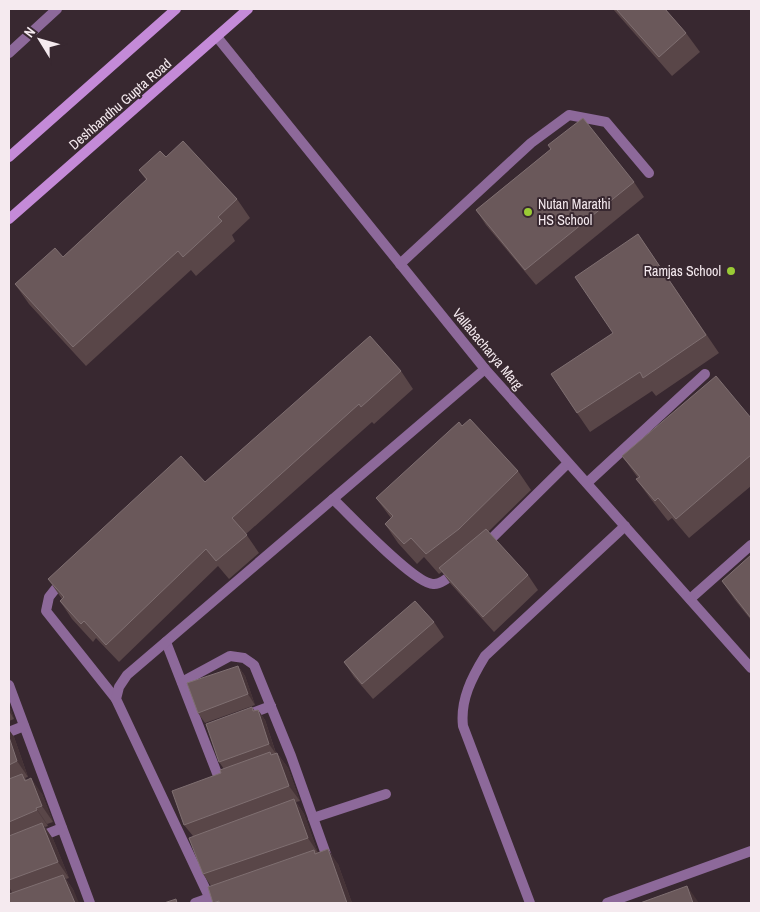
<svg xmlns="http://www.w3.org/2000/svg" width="760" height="912" font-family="'Archivo Narrow',sans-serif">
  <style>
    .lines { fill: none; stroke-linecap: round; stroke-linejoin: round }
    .service { stroke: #8d699a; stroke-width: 10 }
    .minor { stroke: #8d699a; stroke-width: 10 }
    .tertiary { stroke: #8d699a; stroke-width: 10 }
    .secondary { stroke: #c48ad8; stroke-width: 10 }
    .wall { fill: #594648 }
    .shaded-wall { fill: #453337 }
    .building { fill: #6a585a; stroke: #7f6f71 }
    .poi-dot { fill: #9acb35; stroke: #382830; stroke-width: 2 }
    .labels { text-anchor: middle; stroke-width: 4; stroke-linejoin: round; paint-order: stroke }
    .street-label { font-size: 14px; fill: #f5eaef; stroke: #382830 }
    .poi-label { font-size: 14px; fill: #f5eaef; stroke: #382830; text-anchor: start }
  </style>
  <rect width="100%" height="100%" fill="#382830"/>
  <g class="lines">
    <g class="service">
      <polyline points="9,53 57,9"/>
      <polyline points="400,264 531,143 569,115 606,122 649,173"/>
    </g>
    <g class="minor">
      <polyline points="587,483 705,374"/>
      <path d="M333,499c17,16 81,85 100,85 8,1 17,-8 23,-13"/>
      <polyline points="484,546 568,463"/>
      <polyline points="64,578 49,597 46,611 116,699"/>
      <polyline points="690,599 751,545"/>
      <polyline points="166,642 220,781"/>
      <polyline points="182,682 230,656 244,658 254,665 291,756 327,857 321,859"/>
      <polyline points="9,685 90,903"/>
      <polyline points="247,715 271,706"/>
      <polyline points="9,732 24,726"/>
      <polyline points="313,818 386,794"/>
      <polyline points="37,838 62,828"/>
      <polyline points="195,903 215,896"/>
      <polyline points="212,903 116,699 119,687 127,675 485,369"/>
      <path d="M530,903l-67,-177c-3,-26 9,-49 22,-70l140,-130"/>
    </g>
    <g class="tertiary">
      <polyline points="217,37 485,369 751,668"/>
      <polyline points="607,903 751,851"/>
    </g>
    <g class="secondary">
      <polyline points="9,157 176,9"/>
      <polyline points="9,219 248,9"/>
    </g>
  </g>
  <g class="wall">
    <polygon points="613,9 665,9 686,33 700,52 672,76"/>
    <polygon points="551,149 634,182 644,197 536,285 486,225 476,210"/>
    <polygon points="166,157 237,199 250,218 232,235 235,241 196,276 191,270 86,366 29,304 15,284 63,257 146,180 139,170"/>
    <polygon points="638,234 719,353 656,396 652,391 590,432 577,413 613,333"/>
    <polygon points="401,371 413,389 374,424 372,422 246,534 259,553 229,579 218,566 119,662 96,638 93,642 72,619 60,601 62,599 48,579 205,482"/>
    <polygon points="751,418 751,486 689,538 672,518 668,521 650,498 636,479 638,478 622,456"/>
    <polygon points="462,426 518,471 531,490 488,532 528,575 538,590 494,632 450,583 442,572 439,574 424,557 417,564 398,543 385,524 391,518 376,498"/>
    <polygon points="751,555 751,620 735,600 722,581"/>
    <polygon points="434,622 444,637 373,699 354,677 344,662"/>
    <polygon points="238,666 245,676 255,705 205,723 198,713"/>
    <polygon points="9,705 14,719 9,721"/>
    <polygon points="252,707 255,711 258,710 265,720 276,753 277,753 288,768 300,801 296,802 304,814 318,853 338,864 352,903 213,903 211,886 203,874 193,836 184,825 224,769 219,762"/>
    <polygon points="9,730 14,737 28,777 25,778 42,794 53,822 47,824 48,826 45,827 53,839 69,878 66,879 74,891 9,903"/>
  </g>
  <g class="shaded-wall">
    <polygon points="238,666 245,676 255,705 248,694"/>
    <polygon points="9,705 14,719 9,711"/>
    <polygon points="258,710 265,720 276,754 269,744"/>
    <polygon points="9,730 14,737 28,777 17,761 9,737"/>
    <polygon points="277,753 288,768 300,801 289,786"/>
    <polygon points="31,778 42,794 53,822 42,806"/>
    <polygon points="294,799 304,814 318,853 308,838"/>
    <polygon points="36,808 47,824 48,826 37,810"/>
    <polygon points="42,823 53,839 69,878 58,862"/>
    <polygon points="328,849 338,864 352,903 347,903"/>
    <polygon points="63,875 74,891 79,903 75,903"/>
    <polygon points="687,886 699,903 693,903"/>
    <polygon points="9,887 15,897 9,902"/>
  </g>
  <g class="building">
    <polygon points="616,9 665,9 686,33 659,57"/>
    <polygon points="583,118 634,182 525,270 476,210 551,149 548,145"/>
    <polygon points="183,141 237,199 218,217 222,221 183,257 178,251 73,347 15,284 55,248 63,257 147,179 139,170 160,151 166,157"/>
    <polygon points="638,234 706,335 643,378 640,372 577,413 551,374 613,333 575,277"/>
    <polygon points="370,336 401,371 361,407 359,404 232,518 247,535 216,561 206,549 106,645 84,621 81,624 60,601 64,597 48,579 181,456 205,482"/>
    <polygon points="716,376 751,418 751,455 676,519 658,498 655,501 636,479 640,477 622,456"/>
    <polygon points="470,419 518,471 459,529 426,554 411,538 404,544 385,524 393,516 376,498 459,422 462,426"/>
    <polygon points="486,529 528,575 483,617 439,568"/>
    <polygon points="751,555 751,618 722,581"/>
    <polygon points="415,601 434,622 362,684 344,662"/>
    <polygon points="238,666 248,694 198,713 187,683"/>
    <polygon points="252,707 253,711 258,710 269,744 219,762 206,724"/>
    <polygon points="9,737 17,761 9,765"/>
    <polygon points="270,752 271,755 277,753 289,786 184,825 172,791 221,773 220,770"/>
    <polygon points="22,774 25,781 31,778 42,806 36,808 37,810 9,822 9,779"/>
    <polygon points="294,799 308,838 203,874 189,838"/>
    <polygon points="42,823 58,862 9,880 9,836"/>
    <polygon points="328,849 347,903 219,903 219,901 213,903 208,887 314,850 315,854"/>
    <polygon points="63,875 75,903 9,903 9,894"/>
    <polygon points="687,886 693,903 640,903"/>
    <polygon points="176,899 177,903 164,903"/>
  </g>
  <g class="poi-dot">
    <circle cx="528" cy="212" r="5"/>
    <circle cx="731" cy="271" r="5"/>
  </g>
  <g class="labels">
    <g class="street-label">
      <text transform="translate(120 104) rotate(-41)" y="5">Deshbandhu Gupta Road</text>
      <text transform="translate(488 349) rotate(50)" y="5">Vallabacharya Marg</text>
    </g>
    <g class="poi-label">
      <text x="538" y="209">Nutan Marathi<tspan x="538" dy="16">HS School</tspan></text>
      <text x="721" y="276" text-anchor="end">Ramjas School</text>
    </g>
  </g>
  <rect width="760" height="912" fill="none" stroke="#f5eaef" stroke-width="20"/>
  <g transform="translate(40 40) rotate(307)" stroke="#382830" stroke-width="4" paint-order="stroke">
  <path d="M0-4L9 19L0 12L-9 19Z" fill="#f5eaef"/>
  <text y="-8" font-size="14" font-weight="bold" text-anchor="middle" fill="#f5eaef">N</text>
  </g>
</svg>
